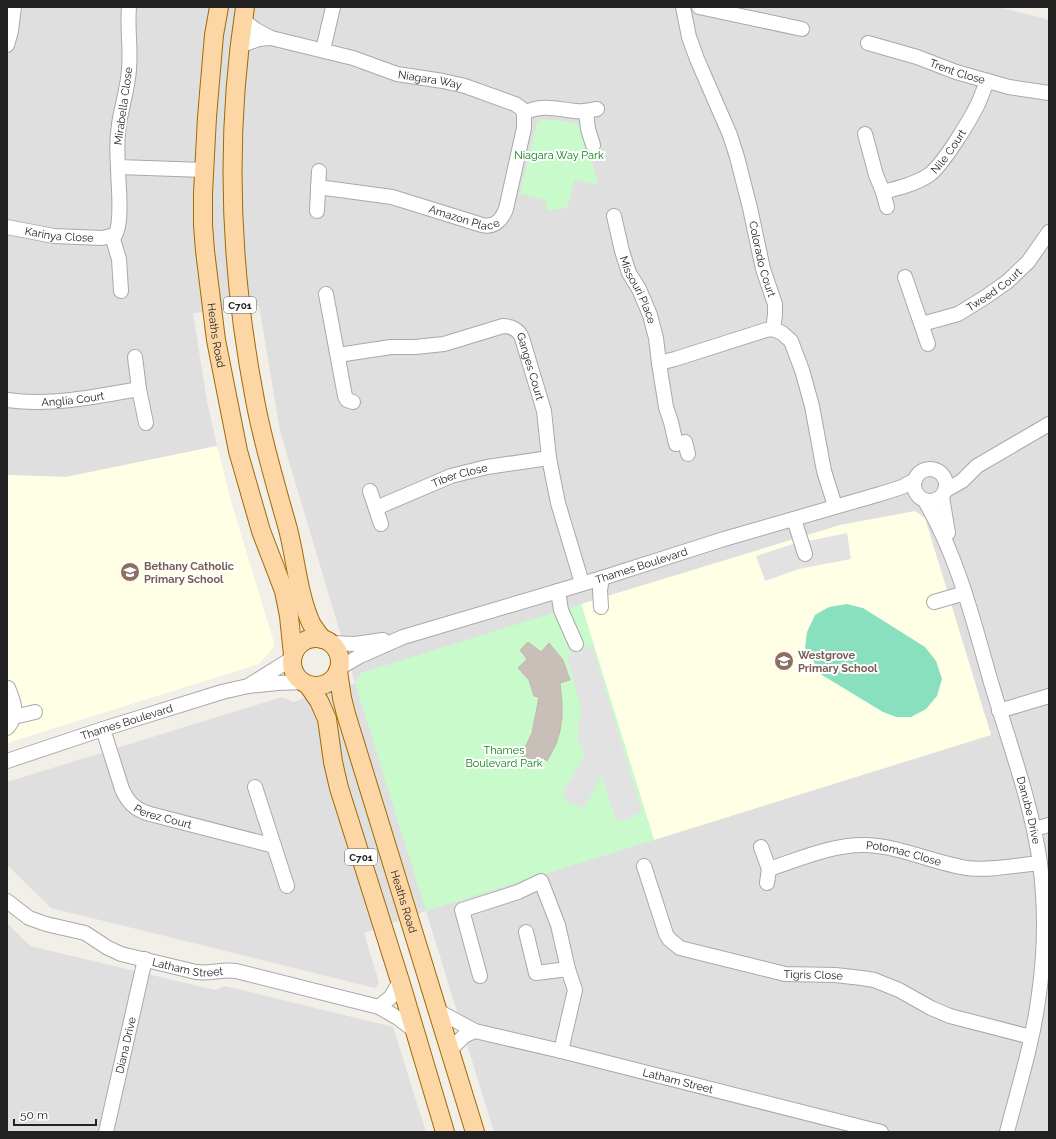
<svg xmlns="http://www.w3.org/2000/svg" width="1056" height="1139" font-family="Raleway,sans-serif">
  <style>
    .residential { fill: #e0dfdf }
    .education { fill: #ffffe5 }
    .park { fill: #c8facc }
    .pitch { fill: #88e0be }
    .parking { fill: #e2e2e2 }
    .building { fill: #c7bfb8; stroke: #c4b6ab }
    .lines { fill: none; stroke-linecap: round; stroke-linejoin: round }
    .minor-casing { stroke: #a9a9a9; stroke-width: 16 }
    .major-casing { stroke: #a06b00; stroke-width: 20 }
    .minor { stroke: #fff; stroke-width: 14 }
    .major { stroke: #fcd6a4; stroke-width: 18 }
    .labels { text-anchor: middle; stroke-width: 4; stroke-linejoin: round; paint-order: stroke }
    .shield { fill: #fff; stroke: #646464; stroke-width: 1 }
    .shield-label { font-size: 10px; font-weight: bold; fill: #222 }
    .street-label { font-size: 11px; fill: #222; stroke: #fff }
    .park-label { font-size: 11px; fill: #0c8416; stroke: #fff }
    .education-label { font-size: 11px; font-weight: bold; fill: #785e54; stroke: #fff; text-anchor: start }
  </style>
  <rect width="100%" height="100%" fill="#f2efe9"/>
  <g class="residential">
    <polygon points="7,7 998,7 1049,20 1049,1132 494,1132 426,911 364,933 379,982 375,988 51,908 7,865 7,782 282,697 293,702 355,683 280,431 259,306 193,313 207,401 217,446 66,477 7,475"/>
    <polygon points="7,923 30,946 215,990 224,986 234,988 393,1027 426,1132 7,1132"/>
  </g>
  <g class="education">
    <polygon points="217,446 230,498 275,646 259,664 7,743 7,475 66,477"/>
    <polygon points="915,511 925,518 991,735 654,840 581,604 840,525"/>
  </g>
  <g class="park">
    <polygon points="543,119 561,121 580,125 599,185 575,179 567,208 547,211 545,200 520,193 537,123"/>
    <polygon points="581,604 654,840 426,911 355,683 361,673"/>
  </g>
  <polygon class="pitch" points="847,604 863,608 925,647 936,661 942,679 937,696 926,709 911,717 896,717 883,712 822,675 805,648 807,632 815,615 829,607"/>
  <g class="parking">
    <polygon points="847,533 851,559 799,569 765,581 756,556 793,544"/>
    <polygon points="592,645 642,811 629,819 616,821 602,775 584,808 570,804 562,794 585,755 579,744 578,726 582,712 567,655"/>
  </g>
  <polygon class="building" points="528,642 541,652 549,643 563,660 570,680 560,683 562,703 562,717 560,731 556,744 547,761 539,756 536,764 521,756 532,733 539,697 534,696 529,680 518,668 527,659 520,650"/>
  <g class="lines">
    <g class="minor-casing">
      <g id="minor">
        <path d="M129,7c-2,21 2,41 0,62 -1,19 -7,36 -10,55 -2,14 -2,29 -1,43l86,3"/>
        <path id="s1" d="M683,7l6,30 8,22 33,76 7,22 13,51 13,61 12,35v11l-2,14 9,4 9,8 11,29 10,36 12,65 11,35"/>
        <polyline points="699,7 802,29"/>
        <path id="s2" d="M243,20l13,10 15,8 82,20 44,16 46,7 22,5 50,18 7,5 2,4c18,-9 32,-4 51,-2 7,1 15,-1 22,-2"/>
        <path id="s3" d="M868,43l49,14 39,15 53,15 40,6"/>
        <polyline points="7,45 11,31 14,7"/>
        <polyline points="239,46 259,39 271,38"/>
        <polyline points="323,50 333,7"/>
        <polyline points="586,111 588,129 593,145"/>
        <polyline points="865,134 876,175 883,192 887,207"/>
        <path id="s4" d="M318,187l74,10 90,28c12,3 20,-5 24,-16l18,-81v-15"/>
        <path id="s5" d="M883,192c16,-4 32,-8 46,-17 14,-10 41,-55 49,-71 3,-7 6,-15 9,-23"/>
        <polyline points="317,211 319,171"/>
        <path id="s6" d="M614,216l8,35 7,22 10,16 11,26 6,23 3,25 7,44 5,15 5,22 9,-2 3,12"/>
        <path id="s7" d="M7,227l47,9 48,2 13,-3c8,-12 3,-52 3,-68"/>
        <polyline points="112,236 119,259 121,291"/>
        <polyline points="905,277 928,344"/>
        <polyline points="326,294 345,396 347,400 353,402"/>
        <path id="s8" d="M922,324l36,-10 26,-16 23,-16 21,-20 21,-30"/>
        <path id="s9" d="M338,355l53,-8h24l29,-3 59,-18c8,0 16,4 19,12l22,73 5,47 9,45 24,80"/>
        <polyline points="135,357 139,389 146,423"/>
        <polyline points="659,363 675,359 766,330 773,329"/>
        <path id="s10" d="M7,400c45,6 88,-3 132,-11"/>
        <circle cx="930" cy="485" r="16"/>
        <polyline points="946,490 962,481 977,466 1049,424"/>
        <polyline points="370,491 381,524"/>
        <polyline points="942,497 948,533"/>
        <path id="s11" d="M925,501c32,54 48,118 65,178 18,61 41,121 50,184 6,46 5,93 -2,138 -6,44 -20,88 -31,131"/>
        <path id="s12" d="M376,508l75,-32 36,-9 62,-9"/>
        <polyline points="794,519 805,554"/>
        <polyline points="558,591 561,610 576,644"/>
        <polyline points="934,602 965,593"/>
        <polyline points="601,607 600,590 602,578"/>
        <polyline points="330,643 355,644 383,640"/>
        <path id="s13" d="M339,668l21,-12 43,-19 199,-59 122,-39 156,-45 22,-7 13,-7"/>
        <polyline points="251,684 293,658"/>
        <polyline points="999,711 1049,696"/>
        <polyline points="14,717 35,712"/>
        <path d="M7,728c12,-13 7,-26 1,-40"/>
        <path id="s14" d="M103,729l19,60c6,14 14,21 28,25l124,32"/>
        <path id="s15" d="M7,761l96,-32 119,-37 26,-6 30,-3 25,-1"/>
        <polyline points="255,787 287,886"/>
        <polyline points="1034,829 1049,825"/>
        <polyline points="761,847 769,869 767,883"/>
        <path id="s16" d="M644,866l22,68 3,5 11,9 105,26 50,1 27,3 12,2 25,10 32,18 19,8 81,21"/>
        <path id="s17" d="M769,869c31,-10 64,-25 97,-24 33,1 68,18 101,23 24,3 49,-3 73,-5"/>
        <path id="s18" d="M7,901l22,17 17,6 39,9 23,15 13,6 75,18c14,2 26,-3 40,-1l143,36 19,11 17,13"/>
        <polyline points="526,932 536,973 568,969"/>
        <polyline points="480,976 462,910 518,892 541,881 558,925 568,969 575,990 561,1051"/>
        <polyline points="379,1007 391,997 400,981"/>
        <path id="s19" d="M438,1011l37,20 86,20 320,81"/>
        <polyline points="450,1050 464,1036 475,1031"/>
        <path id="s20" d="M106,1132l39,-173"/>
      </g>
    </g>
    <g class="major-casing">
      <g id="major">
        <path id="s21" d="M219,7l-5,28 -7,82 -4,76v32l2,26 11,89 22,111 23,80 23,60 5,25 4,39"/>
        <path d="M245,7c-20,130 -15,264 10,393 8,44 21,86 33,129 8,31 10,65 23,94 3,6 8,11 11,16"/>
        <circle cx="316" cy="662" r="24"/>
        <path id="s22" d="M338,671l4,27 4,16 129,418"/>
        <polyline points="308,685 319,701 327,719 333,762 339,788 400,981 445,1132"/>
      </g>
    </g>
    <use href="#minor" class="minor"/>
    <use href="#major" class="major"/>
  </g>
  <defs>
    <g id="school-disc" transform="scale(1)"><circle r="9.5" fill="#8d6e63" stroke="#fff"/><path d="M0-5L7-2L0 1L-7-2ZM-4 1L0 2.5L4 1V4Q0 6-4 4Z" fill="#fff"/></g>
  </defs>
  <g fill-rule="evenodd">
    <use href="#school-disc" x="130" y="572"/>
    <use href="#school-disc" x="784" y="661"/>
  </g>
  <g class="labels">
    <g class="shield">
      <rect x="224" y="297" width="32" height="16" rx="3"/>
      <rect x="345" y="849" width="32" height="16" rx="3"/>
    </g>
    <g class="shield-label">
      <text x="240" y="309">C701</text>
      <text x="361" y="861">C701</text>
    </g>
    <g class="street-label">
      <text dy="4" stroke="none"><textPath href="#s3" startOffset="94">Trent Close</textPath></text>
      <text dy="4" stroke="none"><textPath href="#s2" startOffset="198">Niagara Way</textPath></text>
      <text transform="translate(123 106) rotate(-82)" y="4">Mirabella Close</text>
      <text dy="4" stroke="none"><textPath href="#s5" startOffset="80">Nile Court</textPath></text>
      <text dy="4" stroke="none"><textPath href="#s4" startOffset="150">Amazon Place</textPath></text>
      <text dy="4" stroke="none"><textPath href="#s7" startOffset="53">Karinya Close</textPath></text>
      <text dy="4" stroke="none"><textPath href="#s1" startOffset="265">Colorado Court</textPath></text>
      <text dy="4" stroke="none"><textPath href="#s8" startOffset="81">Tweed Court</textPath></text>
      <text dy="4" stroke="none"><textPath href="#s6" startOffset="78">Missouri Place</textPath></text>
      <text dy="4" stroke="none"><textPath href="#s21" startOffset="330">Heaths Road</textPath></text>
      <text dy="4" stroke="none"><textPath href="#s9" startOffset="222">Ganges Court</textPath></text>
      <text dy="4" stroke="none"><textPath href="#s10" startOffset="66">Anglia Court</textPath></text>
      <text dy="4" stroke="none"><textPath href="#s12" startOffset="90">Tiber Close</textPath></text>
      <text dy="4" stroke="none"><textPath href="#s13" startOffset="320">Thames Boulevard</textPath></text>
      <text dy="4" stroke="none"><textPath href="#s15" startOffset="126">Thames Boulevard</textPath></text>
      <text dy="4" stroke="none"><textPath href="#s11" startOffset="327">Danube Drive</textPath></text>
      <text dy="4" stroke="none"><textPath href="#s14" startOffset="115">Perez Court</textPath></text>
      <text dy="4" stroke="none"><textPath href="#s17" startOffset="139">Potomac Close</textPath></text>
      <text dy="4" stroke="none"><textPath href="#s22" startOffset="240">Heaths Road</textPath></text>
      <text dy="4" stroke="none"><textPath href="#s18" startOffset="196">Latham Street</textPath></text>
      <text dy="4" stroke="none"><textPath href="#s16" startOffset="228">Tigris Close</textPath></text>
      <text dy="4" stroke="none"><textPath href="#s20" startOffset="89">Diana Drive</textPath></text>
      <text dy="4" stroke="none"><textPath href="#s19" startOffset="251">Latham Street</textPath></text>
    </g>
    <g class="park-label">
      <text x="559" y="159">Niagara Way Park</text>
      <text x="504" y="754">Thames<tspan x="504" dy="13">Boulevard Park</tspan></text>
    </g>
    <g class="education-label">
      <text x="144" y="570">Bethany Catholic<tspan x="144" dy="13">Primary School</tspan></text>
      <text x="798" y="659">Westgrove<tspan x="798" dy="13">Primary School</tspan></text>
    </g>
  </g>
  <rect width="1056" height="1139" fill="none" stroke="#222222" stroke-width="16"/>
  <path d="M14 1119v6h82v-6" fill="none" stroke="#222222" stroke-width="2"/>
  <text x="20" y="1119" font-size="12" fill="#222222" stroke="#ffffff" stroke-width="3" paint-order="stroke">50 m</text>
</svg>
